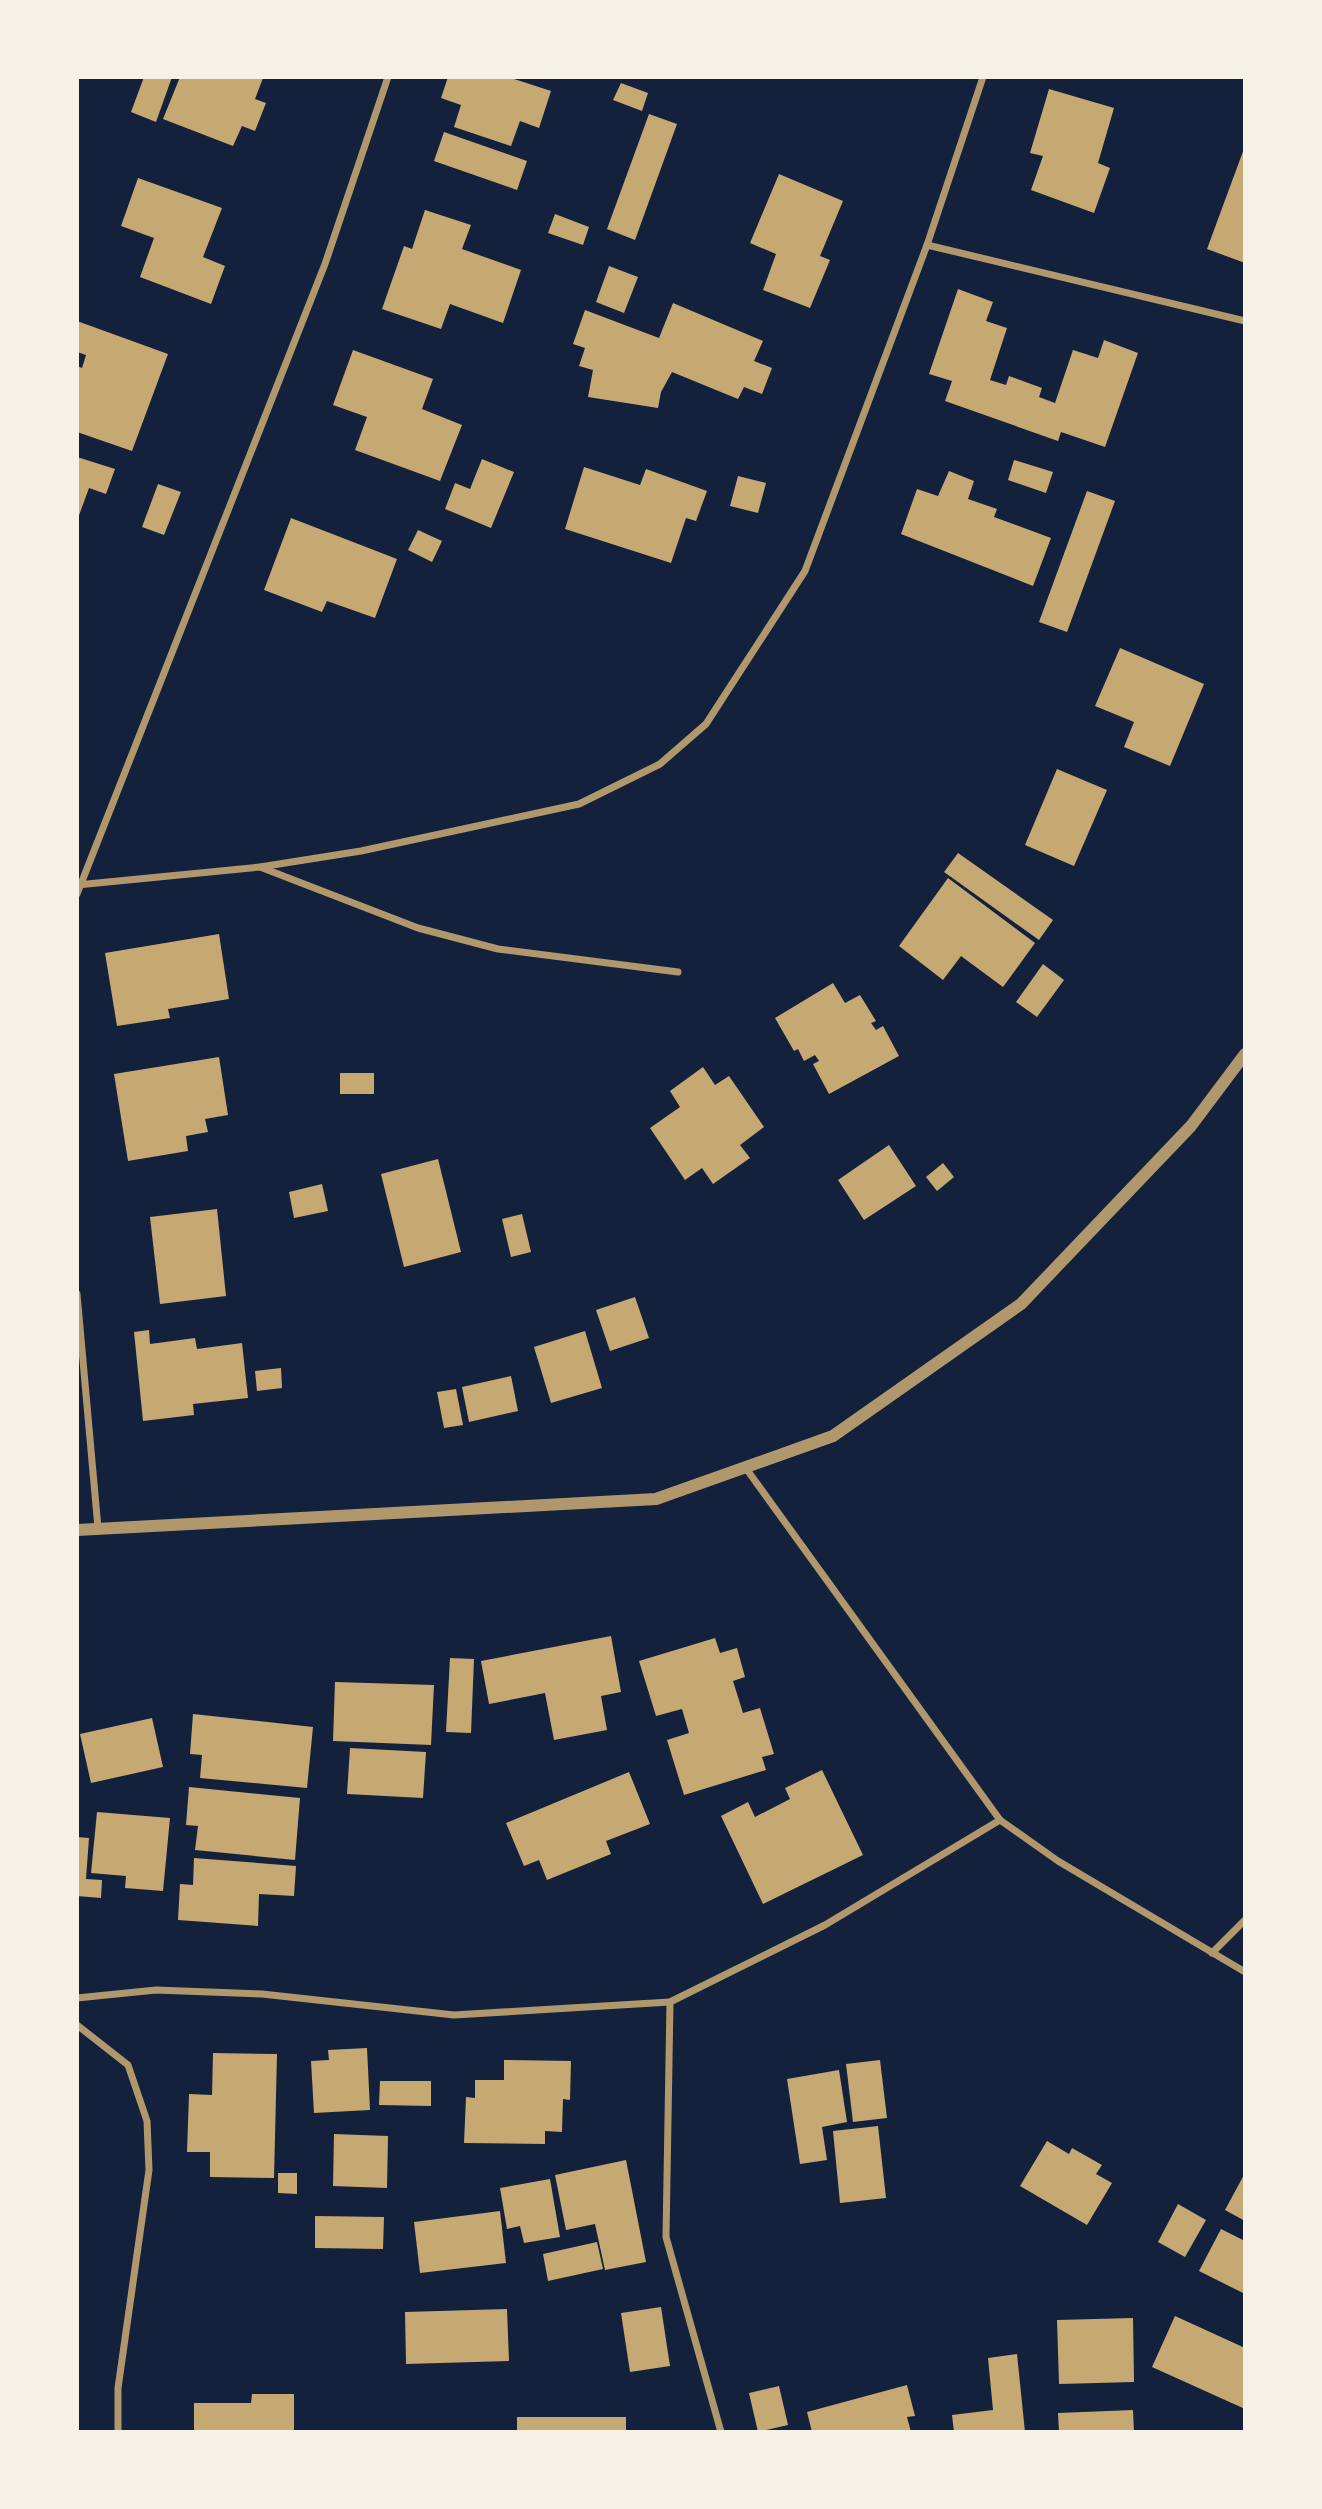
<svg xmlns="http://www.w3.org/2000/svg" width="1322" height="2509" font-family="'Asap Condensed',sans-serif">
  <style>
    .building { fill: #c6a872 }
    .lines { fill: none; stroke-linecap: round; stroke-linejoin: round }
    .minor { stroke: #b1986c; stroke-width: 7 }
    .tertiary { stroke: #b1986c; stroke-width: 12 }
  </style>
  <rect width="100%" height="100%" fill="#14213d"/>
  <g class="building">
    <polygon points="144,77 172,77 156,122 131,112"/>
    <polygon points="180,77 263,78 255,99 266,103 255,131 242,126 233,146 163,119"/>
    <polygon points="448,77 508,77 551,91 539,128 520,121 511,146 454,127 461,105 441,98"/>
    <polygon points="621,83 648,93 642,111 613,100"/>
    <polygon points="1049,89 1114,108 1098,163 1110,168 1094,213 1031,190 1043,156 1030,153"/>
    <polygon points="649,114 677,124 635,240 607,229"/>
    <polygon points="444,132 527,161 517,190 434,161"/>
    <polygon points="1245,146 1245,263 1207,249"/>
    <polygon points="779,174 843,201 820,256 830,260 810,308 763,290 776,254 750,243"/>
    <polygon points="138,178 222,208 203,257 225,266 211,304 140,277 154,238 121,226"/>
    <polygon points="425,210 471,225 462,249 521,270 503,323 450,304 441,329 382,309 404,246 412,249"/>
    <polygon points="555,214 589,227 583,245 548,233"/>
    <polygon points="609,266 638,277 624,313 596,302"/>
    <polygon points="958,289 993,302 986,321 1007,328 990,380 1006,385 1009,376 1042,388 1039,397 1055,403 1073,350 1098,358 1104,340 1138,353 1105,447 1061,432 1058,441 945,401 952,381 929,374"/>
    <polygon points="673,303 763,341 754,361 772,368 762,394 744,387 738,399 672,372 661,392 658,408 588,397 593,370 579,366 585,348 573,344 585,310 659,338"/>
    <polygon points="77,321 168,354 132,451 77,432 77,366 82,368 86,355 77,352"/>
    <polygon points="353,350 433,379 422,409 462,425 440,481 355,450 367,417 333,405"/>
    <polygon points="77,457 115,469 106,494 89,488 77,521"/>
    <polygon points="482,459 514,472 491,528 445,509 455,483 470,489"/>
    <polygon points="1014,460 1053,472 1046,493 1008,480"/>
    <polygon points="584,467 640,485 646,469 707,491 696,521 686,518 671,563 565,529"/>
    <polygon points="949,471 974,481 968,499 997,509 994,517 1051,538 1033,586 901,534 917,489 938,496"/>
    <polygon points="738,476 766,483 758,513 730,506"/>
    <polygon points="158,484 181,492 164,535 142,527"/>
    <polygon points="1087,491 1115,501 1067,632 1039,622"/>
    <polygon points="291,518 397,559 375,618 327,601 322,612 264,590"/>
    <polygon points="418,530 442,541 432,562 408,550"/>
    <polygon points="1120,648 1204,684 1170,766 1124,747 1134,722 1095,706"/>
    <polygon points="1057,769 1107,790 1074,866 1025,845"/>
    <polygon points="958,853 1053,920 1039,940 944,872"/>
    <polygon points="948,878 1035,943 1003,987 961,956 943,980 899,946"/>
    <polygon points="219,934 229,999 168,1009 170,1018 117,1026 105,953"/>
    <polygon points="1043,964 1064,980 1037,1017 1016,1002"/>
    <polygon points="833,983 845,1003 860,995 876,1021 871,1023 876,1030 883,1026 899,1056 829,1094 813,1064 819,1061 815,1055 804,1061 798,1049 794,1051 775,1018"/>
    <polygon points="219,1057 228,1115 205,1119 208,1132 186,1136 188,1151 128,1161 114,1074"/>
    <polygon points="703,1067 715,1085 729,1076 764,1127 740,1145 750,1158 713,1184 702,1168 685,1180 650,1128 680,1107 670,1091"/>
    <rect x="340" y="1073" width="34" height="21"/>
    <polygon points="889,1145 916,1186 864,1220 838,1180"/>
    <polygon points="438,1159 461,1252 404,1267 381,1174"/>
    <polygon points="943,1163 954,1177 937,1191 926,1177"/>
    <polygon points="322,1184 328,1211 294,1218 289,1192"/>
    <polygon points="217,1209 226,1296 160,1304 150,1217"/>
    <polygon points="522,1214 531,1252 511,1257 502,1219"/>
    <polygon points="635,1297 649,1338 610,1351 596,1310"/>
    <polygon points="149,1330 150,1344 195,1338 197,1349 242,1343 248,1398 193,1404 194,1415 143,1421 134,1332"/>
    <polygon points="585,1331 602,1388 551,1403 534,1347"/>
    <polygon points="281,1368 282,1388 257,1391 255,1371"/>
    <polygon points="511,1376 518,1411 469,1422 462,1387"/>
    <polygon points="456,1389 463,1425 444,1428 437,1392"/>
    <polygon points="611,1636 621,1692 601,1696 607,1730 554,1740 545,1693 489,1704 481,1661"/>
    <polygon points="715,1638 720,1653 737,1648 745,1677 733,1681 743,1713 760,1708 774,1754 762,1757 766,1770 684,1795 667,1740 689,1733 682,1709 656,1716 639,1661"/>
    <polygon points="450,1658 474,1659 471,1733 446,1732"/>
    <polygon points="335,1682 434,1685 431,1745 333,1741"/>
    <polygon points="193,1714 313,1727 307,1788 200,1778 202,1755 190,1754"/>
    <polygon points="152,1718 163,1767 91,1783 80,1734"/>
    <polygon points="350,1748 426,1752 423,1798 347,1794"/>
    <polygon points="822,1770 863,1855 763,1904 721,1816 748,1802 755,1817 790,1799 785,1788"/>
    <polygon points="629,1772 650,1824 606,1841 611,1854 547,1880 539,1860 524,1866 506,1823"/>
    <polygon points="189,1787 300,1798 295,1860 195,1850 198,1826 186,1825"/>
    <polygon points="97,1812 170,1818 163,1891 125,1888 126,1876 91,1873"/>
    <polygon points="77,1837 89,1838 86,1879 102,1880 101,1898 77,1896"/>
    <polygon points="194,1858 296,1866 294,1896 259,1894 258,1926 178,1920 180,1884 193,1885"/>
    <polygon points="367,2048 370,2110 314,2113 311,2061 329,2060 328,2050"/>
    <polygon points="213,2053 277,2054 274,2178 210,2177 210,2152 187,2152 189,2094 212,2095"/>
    <polygon points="504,2060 571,2061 570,2100 563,2099 562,2132 545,2131 545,2144 464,2143 466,2097 475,2098 475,2080 504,2080"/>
    <polygon points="880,2060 887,2118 853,2122 846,2064"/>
    <polygon points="839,2070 847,2122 822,2127 827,2160 800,2164 787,2079"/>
    <polygon points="380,2081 431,2081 431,2106 379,2105"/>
    <polygon points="878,2126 886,2198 840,2203 833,2131"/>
    <polygon points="334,2134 388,2136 387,2188 333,2186"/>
    <polygon points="1047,2141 1069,2154 1072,2148 1102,2165 1096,2174 1112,2183 1087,2225 1020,2186"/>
    <polygon points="626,2160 646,2262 605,2270 595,2224 566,2230 555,2175"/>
    <polygon points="278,2173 297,2173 297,2194 278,2193"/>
    <polygon points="1245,2173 1245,2221 1225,2210"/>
    <polygon points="550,2179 560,2237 524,2243 520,2226 507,2229 500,2188"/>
    <polygon points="1178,2204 1206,2220 1185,2257 1158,2242"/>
    <polygon points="500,2211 506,2263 420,2273 414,2222"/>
    <polygon points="315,2216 384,2217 383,2249 315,2248"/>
    <polygon points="1221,2229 1245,2241 1245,2294 1199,2271"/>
    <polygon points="597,2242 603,2269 548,2281 543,2254"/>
    <polygon points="661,2307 670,2366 630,2372 621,2313"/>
    <polygon points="507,2309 509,2361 406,2364 405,2312"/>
    <polygon points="1175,2316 1245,2348 1245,2409 1152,2367"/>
    <polygon points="1133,2318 1134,2382 1059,2384 1057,2320"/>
    <polygon points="1017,2354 1025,2432 954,2432 952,2415 993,2410 988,2358"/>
    <polygon points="907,2385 915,2416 907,2417 911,2432 812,2432 807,2412"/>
    <polygon points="779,2386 788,2425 758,2432 749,2393"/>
    <polygon points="252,2394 294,2394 294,2432 194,2432 194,2403 251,2403"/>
    <polygon points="1133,2410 1134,2432 1059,2432 1058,2413"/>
    <rect x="517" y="2417" width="109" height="15"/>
  </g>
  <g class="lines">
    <g class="minor">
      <polyline points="927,245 1245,321"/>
      <polyline points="260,867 418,928 498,949 678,972"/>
      <polyline points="77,885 260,867 361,851 579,804 660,764 706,724 805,571 927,245 983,77"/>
      <polyline points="77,894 325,264 388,77"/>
      <polyline points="77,1294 98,1528"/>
      <polyline points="745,1467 1000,1820 1058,1861 1245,1972"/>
      <polyline points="1212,1953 1245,1920"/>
      <polyline points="77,1998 156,1990 262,1994 454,2015 670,2002"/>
      <polyline points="77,2025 128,2065 147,2121 149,2170 118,2388 118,2432"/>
      <polyline points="721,2432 666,2237 670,2002 825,1925 1000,1820"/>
    </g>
    <polyline class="tertiary" points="77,1530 656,1499 833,1436 1021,1304 1191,1126 1245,1054"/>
  </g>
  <rect width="1322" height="2509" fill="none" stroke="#f6f1e7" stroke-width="158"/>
</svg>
